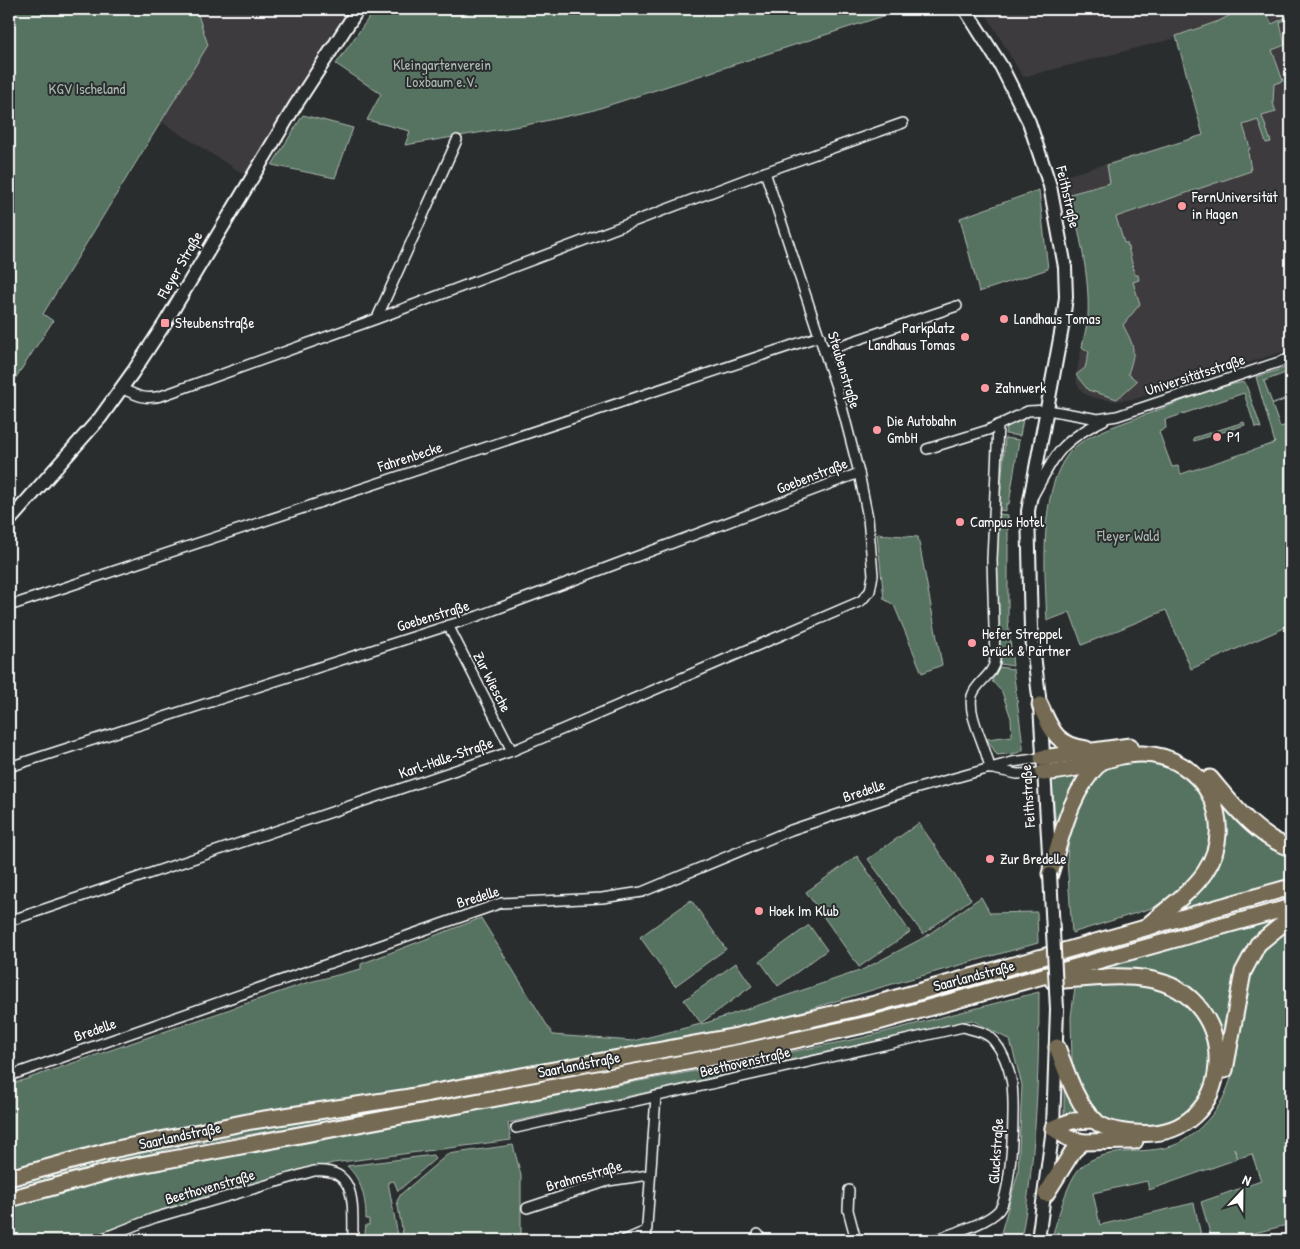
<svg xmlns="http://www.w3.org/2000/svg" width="1300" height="1249" font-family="'Patrick Hand',sans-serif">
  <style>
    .built { fill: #3e3b3e }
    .green { fill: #577260; stroke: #abb8b0 }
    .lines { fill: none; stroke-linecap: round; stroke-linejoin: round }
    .street-casing { stroke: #fff; stroke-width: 12 }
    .secondary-casing { stroke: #fff; stroke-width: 16 }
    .highway-casing { stroke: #fff; stroke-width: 19 }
    .street { stroke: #2a2d2e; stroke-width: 9 }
    .secondary { stroke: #2a2d2e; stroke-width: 12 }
    .highway { stroke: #746b52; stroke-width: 15 }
    .secondary-bridge-casing { stroke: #fff; stroke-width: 16; stroke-linecap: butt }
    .secondary-bridge { stroke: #2a2d2e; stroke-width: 12 }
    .poi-dot { fill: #ff9aa2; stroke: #2a2d2e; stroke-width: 2 }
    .labels { text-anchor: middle; stroke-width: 4; stroke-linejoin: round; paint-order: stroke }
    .park-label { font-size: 15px; fill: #abb8b0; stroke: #2a2d2e }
    .street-label { font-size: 15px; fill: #fff; stroke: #2a2d2e }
    .poi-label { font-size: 15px; fill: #fff; stroke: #2a2d2e; text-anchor: start }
  </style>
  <rect width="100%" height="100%" fill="#2a2d2e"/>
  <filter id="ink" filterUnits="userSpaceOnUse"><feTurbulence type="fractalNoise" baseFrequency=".02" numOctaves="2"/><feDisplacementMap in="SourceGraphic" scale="10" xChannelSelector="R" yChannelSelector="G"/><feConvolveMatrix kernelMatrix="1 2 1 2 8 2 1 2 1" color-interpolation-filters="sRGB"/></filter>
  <g filter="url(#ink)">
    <g class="built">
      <polygon points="196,9 353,9 245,175 160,121 207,45"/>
      <polygon points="983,9 1291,9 1291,349 1135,399 1115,401 1094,398 1083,393 1077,384 1076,375 1088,317 1087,290 1080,236 1065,176 1203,135 1176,38 1023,77"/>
    </g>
    <g class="green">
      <polygon points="9,9 196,9 208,45 43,314 53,321 9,388"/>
      <polygon points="375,9 905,9 591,111 526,125 405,145 410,131 367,120 381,94 336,64"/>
      <path d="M1242,9h22l8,15 19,-9v3l-11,4 5,23 -13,5 11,31 -9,3 -1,19 3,9 -14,4 9,26 -5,1 -8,-23 -15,5 7,23 -2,4 3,19 -135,46 8,26h3l8,32h3l1,5 -6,2 7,22 -17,21c12,23 13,25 5,49l9,7 -20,18 -29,-9 -12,-15 9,-7 4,-16 -7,-5c2,-10 5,-21 6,-31 2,-41 -9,-83 -18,-122l40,-11 -3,-18 96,-30 -27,-99 43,-15z"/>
      <polygon points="303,115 353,128 335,178 272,165"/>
      <polygon points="1039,190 1048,269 979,292 960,218"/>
      <path d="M1291,366v5l-27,10 8,22 19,-6 -19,8 8,22 11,-3v201l-100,44 -25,-59 -84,35 -12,-33 -23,9c-2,-46 -9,-130 22,-168 15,-19 58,-31 81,-40 28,-10 66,-27 95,-31l16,46 -6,-1 -11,-34 -79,27 1,8 -7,4 13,35 6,-1 3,8 94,-31 -19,-66z"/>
      <polygon points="1020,419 1023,419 1020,436 1005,434 1007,425"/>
      <polygon points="1244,422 1245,425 1194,441 1193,438"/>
      <polygon points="1005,438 1019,440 1009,504 1006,504 1006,511 999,510"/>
      <polygon points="999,514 1008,515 1008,621 1013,666 1000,664 996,556"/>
      <polygon points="877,534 918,537 942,665 922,673 894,605 884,599"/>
      <polygon points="999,667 1013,669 1023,746 1023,750 1017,753 997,755 987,739 1012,736 1011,718 1002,692 992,681"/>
      <polygon points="1147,757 1196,779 1213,816 1206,858 1190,882 1166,901 1152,908 1072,933 1067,860 1069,835 1074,808 1105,767"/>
      <polygon points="1081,773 1057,839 1052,781 1053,779"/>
      <path d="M1223,803c20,20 40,44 68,53v23l-122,35 56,-81z"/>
      <polygon points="919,823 971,899 923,934 868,859"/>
      <polygon points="857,856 910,932 859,967 806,892"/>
      <polygon points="981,897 990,913 1037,912 1038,943 882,987 787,1016 731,1030 560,1064 134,1137 9,1169 9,1085 306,983 361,969 361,964 481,918 553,1035 633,1041 709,1022 862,970 925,937"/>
      <polygon points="691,900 726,949 675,986 640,937"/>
      <path d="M1281,916l-46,60 -6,24 -5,35 -3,1c-23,-62 -72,-69 -132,-65z"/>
      <polygon points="809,925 827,950 778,986 760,961"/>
      <path d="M1291,927v297l-65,16h-14l-11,-38 60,-21 -9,-27 -14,4 -4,-10 3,11 -88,31 -2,-9 -54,12 7,32 94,-22 8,37h-151c6,-18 16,-60 30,-73 23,-21 63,-12 91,-21 15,-5 29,-18 39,-30 47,-54 10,-150 80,-189z"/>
      <polygon points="736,963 752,986 701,1023 684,1000"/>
      <polygon points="1117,983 1146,986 1174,996 1196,1014 1213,1049 1205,1097 1172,1125 1122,1128 1100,1117 1084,1099 1072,1062 1071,1017 1075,987"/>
      <path d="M1039,992c0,83 -3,166 -18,248h-22l19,-67 4,-88 -12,-45 -38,-20 -464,103 3,17 -178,23 -182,53 -62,24h-80v-36l111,-30 570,-102 171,-34z"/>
      <polygon points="1064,1078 1084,1113 1064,1117"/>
      <polygon points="421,1101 422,1105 182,1146 68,1173 9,1191 9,1184 139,1150 279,1123"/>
      <polygon points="513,1145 521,1175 521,1240 404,1240 397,1201 401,1194 448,1154"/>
      <path d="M433,1155l2,4 -37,32 -4,-10 -6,1 10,54 -2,4h-32l2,-15h3v-6h-3c0,-19 -4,-39 -19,-53z"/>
    </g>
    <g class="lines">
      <g class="street-casing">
        <g id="street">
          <polyline points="377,318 457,140"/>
          <polyline points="824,351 957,306"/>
          <path d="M121,388c16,8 26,13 43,7l212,-76 389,-147 138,-49"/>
          <polyline points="927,449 988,430 1028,411 1048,410 1098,419 1117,416 1291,358"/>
          <path d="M1033,496c23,-42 26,-54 71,-76"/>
          <polyline points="9,606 820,336"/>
          <polyline points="448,625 512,751"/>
          <polyline points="9,767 478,616 859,473"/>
          <path d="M990,769c-3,-22 -23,-53 -18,-73 4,-14 21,-20 23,-36l-3,-100 6,-135"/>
          <polyline points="993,769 1017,774 1043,773"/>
          <polyline points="9,921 512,751 861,601 870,591 873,575 868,518 859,473 840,399 765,172"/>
          <polyline points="9,1076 501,903 602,898 642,892 791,830 911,790 1012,762 1042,758"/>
          <path d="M516,1128l447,-101c11,3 24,5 31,14 9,11 14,24 17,38 5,20 1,116 -12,131 -12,14 -47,23 -65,30"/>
          <polyline points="849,1190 848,1210 856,1240"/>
          <polyline points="527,1208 608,1181 649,1175"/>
          <polyline points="758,1234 760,1240"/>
          <path d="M98,1240l56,-22 160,-47c45,-4 38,37 39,69"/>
          <polyline points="625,1240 646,1231"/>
          <polyline points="646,1240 656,1096"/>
        </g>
      </g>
      <g class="secondary-casing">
        <g id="secondary">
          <polyline points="965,9 1001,66 1029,122 1050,186 1065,267 1066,297 1062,328 1028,511 1031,629 1040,705 1050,869"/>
          <polyline points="9,521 100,418 133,372 165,323 295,106 358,9"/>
          <polyline points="1038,1240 1053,1128 1057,1009"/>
        </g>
      </g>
      <g class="highway-casing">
        <g id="highway">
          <path d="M1040,705c12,26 15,39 46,44"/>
          <polyline points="1042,758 1130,746"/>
          <path d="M1043,773c11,-1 23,-3 34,-5 22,-4 43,-15 66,-14 61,2 96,67 62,118 -14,21 -39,37 -58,54"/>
          <path d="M1210,778c23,27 47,59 81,70"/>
          <path d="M1050,874c12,-39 20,-82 50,-111"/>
          <path d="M1053,981c31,-2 64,-7 95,-2 98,16 90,164 -13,154 -14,-1 -29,-3 -40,-12 -19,-17 -29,-51 -38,-74"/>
          <polyline points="1225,1070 1243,972 1258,944 1291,917"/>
          <polyline points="1053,1128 1072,1121 1095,1120"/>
          <polyline points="1053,1128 1068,1138 1083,1142"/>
          <polyline points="9,1178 112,1150 252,1121 403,1098 737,1036 875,1004 1291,887"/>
          <polyline points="1046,1194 1073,1151 1083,1142 1135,1141"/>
          <polyline points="9,1199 119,1169 746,1051 878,1022 1291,907"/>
        </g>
      </g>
      <use href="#street" class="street"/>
      <use href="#secondary" class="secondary"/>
      <use href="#highway" class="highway"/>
      <g class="secondary-bridge-casing">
        <polyline id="secondary-bridge" points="1050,874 1057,1009"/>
      </g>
      <use href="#secondary-bridge" class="secondary-bridge"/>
    </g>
  </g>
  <g class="poi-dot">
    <circle cx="1182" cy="206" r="5"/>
    <circle cx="1004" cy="319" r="5"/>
    <rect x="160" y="318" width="10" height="10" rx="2.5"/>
    <circle cx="965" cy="337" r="5"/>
    <circle cx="985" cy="388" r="5"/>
    <circle cx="877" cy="430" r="5"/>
    <circle cx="1217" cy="437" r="5"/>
    <circle cx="960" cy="522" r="5"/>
    <circle cx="972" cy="643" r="5"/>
    <circle cx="990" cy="859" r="5"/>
    <circle cx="759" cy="911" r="5"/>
  </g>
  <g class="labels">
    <g class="park-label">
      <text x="442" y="70">Kleingartenverein<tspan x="442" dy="17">Loxbaum e.V.</tspan></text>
      <text x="87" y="94">KGV Ischeland</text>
      <text x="1128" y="541">Fleyer Wald</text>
    </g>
    <g class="street-label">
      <text transform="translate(1068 197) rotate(77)" y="5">Feithstraße</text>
      <text transform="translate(180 265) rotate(-60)" y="5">Fleyer Straße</text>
      <text transform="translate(844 370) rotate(73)" y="5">Steubenstraße</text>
      <text transform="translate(1195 375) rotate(-18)" y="5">Universitätsstraße</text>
      <text transform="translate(410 457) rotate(-18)" y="5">Fahrenbecke</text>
      <text transform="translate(812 476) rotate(-21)" y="5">Goebenstraße</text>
      <text transform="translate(433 616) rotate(-17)" y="5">Goebenstraße</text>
      <text transform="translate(492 682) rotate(63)" y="5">Zur Wiesche</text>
      <text transform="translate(446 758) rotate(-19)" y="5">Karl-Halle-Straße</text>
      <text transform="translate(864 791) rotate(-18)" y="5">Bredelle</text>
      <text transform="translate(1028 796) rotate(-94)" y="5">Feithstraße</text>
      <text transform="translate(478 897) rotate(-17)" y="5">Bredelle</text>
      <text transform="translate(974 976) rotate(-15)" y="5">Saarlandstraße</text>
      <text transform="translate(95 1030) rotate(-19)" y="5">Bredelle</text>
      <text transform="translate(745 1062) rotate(-13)" y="5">Beethovenstraße</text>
      <text transform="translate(579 1065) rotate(-11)" y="5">Saarlandstraße</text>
      <text transform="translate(180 1136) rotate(-12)" y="5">Saarlandstraße</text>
      <text transform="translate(996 1151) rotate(-86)" y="5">Gluckstraße</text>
      <text transform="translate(584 1176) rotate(-16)" y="5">Brahmsstraße</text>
      <text transform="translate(210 1187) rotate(-16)" y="5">Beethovenstraße</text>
    </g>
    <g class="poi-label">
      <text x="1192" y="202">FernUniversität<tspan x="1192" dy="17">in Hagen</tspan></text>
      <text x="1014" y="324">Landhaus Tomas</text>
      <text x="175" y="328">Steubenstraße</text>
      <text x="955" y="333" text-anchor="end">Parkplatz<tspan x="955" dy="17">Landhaus Tomas</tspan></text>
      <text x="995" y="393">Zahnwerk</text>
      <text x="887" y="426">Die Autobahn<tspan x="887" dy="17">GmbH</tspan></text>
      <text x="1227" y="442">P1</text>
      <text x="970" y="527">Campus Hotel</text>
      <text x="982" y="639">Hefer Streppel<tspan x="982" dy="17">Brück &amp; Partner</tspan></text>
      <text x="1000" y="864">Zur Bredelle</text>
      <text x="769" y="916">Hoek Im Klub</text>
    </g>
  </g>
  <rect width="1300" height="1249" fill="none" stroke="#2a2d2e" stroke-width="30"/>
  <rect x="15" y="15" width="1270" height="1219" fill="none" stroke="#fff" stroke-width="2" filter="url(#ink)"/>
  <g transform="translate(1242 1192) rotate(22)" stroke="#2a2d2e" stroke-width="4" paint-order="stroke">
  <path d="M0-4L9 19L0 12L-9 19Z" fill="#ffffff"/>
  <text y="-8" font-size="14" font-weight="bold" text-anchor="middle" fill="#ffffff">N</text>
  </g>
</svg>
